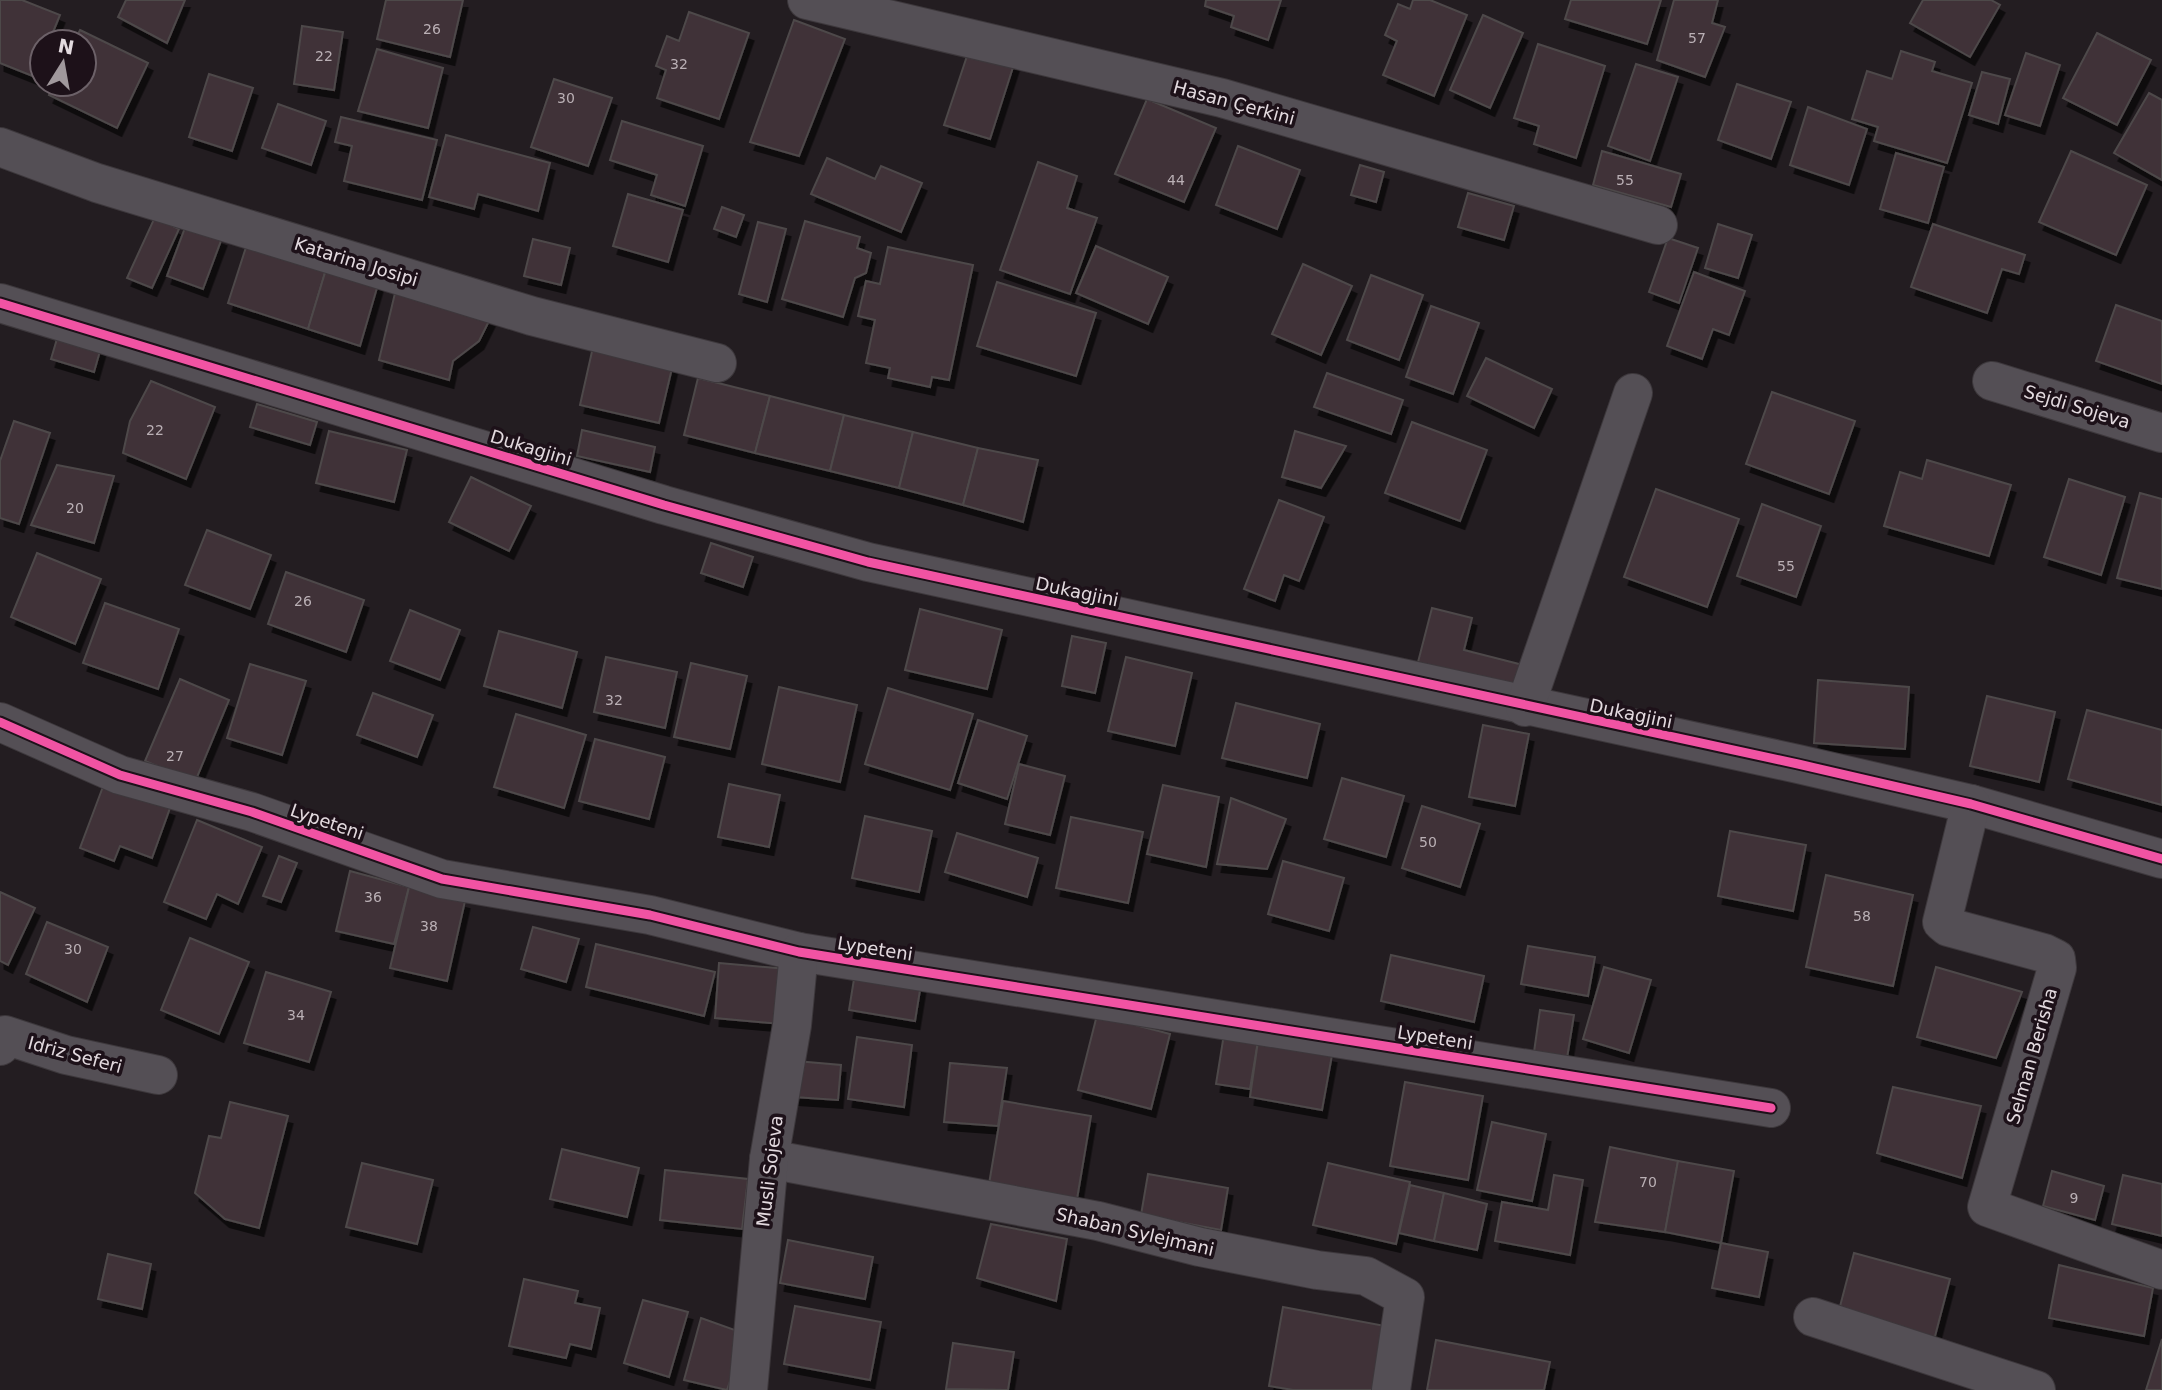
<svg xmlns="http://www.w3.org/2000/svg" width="2162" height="1390" font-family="'DejaVu Sans',sans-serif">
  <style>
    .building { fill: #3f3238; stroke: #4e484a; stroke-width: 2; filter: url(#shadow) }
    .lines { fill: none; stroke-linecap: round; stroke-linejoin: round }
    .street-casing { stroke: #3d383c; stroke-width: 40 }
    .street { stroke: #544f55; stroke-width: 38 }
    .cycleway-casing { stroke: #1d1119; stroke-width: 13 }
    .cycleway { stroke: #f153a3; stroke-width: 9 }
    .labels { text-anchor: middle; stroke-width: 7; stroke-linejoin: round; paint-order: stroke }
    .number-label { font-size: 14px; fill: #bab0b5 }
    .street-label { font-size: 18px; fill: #e3dadf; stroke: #1d1119 }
  </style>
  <defs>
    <filter id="shadow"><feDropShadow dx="4.5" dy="8" stdDeviation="0" flood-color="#0009"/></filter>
  </defs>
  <rect width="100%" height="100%" fill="#231d21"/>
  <g class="building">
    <polygon points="0,0 22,0 60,15 49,42 42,42 42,60 35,77 0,63"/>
    <polygon points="126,0 185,0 167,43 118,17"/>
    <polygon points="386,0 463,0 450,57 377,39"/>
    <polygon points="1206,0 1281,0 1268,40 1231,27 1234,16 1205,6"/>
    <polygon points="1413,0 1430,0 1467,15 1434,96 1383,75 1397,41 1385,35 1398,4 1410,9"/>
    <polygon points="1571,0 1661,0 1647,44 1565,19"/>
    <polygon points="1674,0 1718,0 1712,23 1725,27 1705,77 1657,60"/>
    <polygon points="1923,0 1991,0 2000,5 1970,57 1910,23"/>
    <polygon points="689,12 749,33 719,119 657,98 666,70 656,66 667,36 679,41"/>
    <polygon points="1483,15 1523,33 1490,108 1450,90"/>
    <polygon points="794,20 845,39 799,156 750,142"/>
    <polygon points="302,26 343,32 334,90 294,84"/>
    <polygon points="80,30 148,63 117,128 49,95 54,84 84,84 84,42 74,42"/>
    <polygon points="2097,33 2151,60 2117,125 2063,98"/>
    <polygon points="1538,44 1605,66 1576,158 1534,144 1539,126 1514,118"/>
    <polygon points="970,47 1015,61 990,139 944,125"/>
    <polygon points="377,49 443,68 428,128 358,111"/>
    <polygon points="1901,51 1935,62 1932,71 1972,83 1947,163 1874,141 1878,127 1852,119 1867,71 1892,79"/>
    <polygon points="2026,53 2060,65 2040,126 2005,115"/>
    <polygon points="1636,64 1678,77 1650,161 1608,146"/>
    <polygon points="1982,72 2010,79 1998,124 1969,115"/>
    <polygon points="209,74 253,88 232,151 189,137"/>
    <polygon points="554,79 612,98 588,166 531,147"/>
    <polygon points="1737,84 1791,102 1771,159 1718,140"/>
    <polygon points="2149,93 2162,100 2162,180 2114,153"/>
    <polygon points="1147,99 1216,128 1184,202 1115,174"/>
    <polygon points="278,104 326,121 311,165 262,148"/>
    <polygon points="1808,107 1867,129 1849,185 1790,165"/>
    <polygon points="341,117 437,140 422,200 344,181 352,146 335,142"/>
    <polygon points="622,121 703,146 685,206 651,195 657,175 610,160"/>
    <polygon points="446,135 550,163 538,211 478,194 474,209 429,197"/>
    <polygon points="1238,146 1300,170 1277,229 1216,205"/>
    <polygon points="1602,151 1681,174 1671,207 1593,185"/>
    <polygon points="2071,151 2147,185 2116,255 2039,222"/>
    <polygon points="1896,153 1944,167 1928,223 1880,209"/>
    <polygon points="827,158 875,179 881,166 922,183 901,232 811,194"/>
    <polygon points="1038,162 1077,176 1067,208 1097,218 1070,294 1000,270"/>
    <polygon points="1360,165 1384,172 1376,202 1351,195"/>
    <polygon points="1468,193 1514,206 1504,240 1458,227"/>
    <polygon points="628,194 683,210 668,262 613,246"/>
    <polygon points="722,207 744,215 736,237 714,229"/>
    <polygon points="155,217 179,229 152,288 127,278"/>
    <polygon points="805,221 860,237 857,248 871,253 866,273 855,278 843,317 782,299"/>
    <polygon points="758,222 786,229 767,302 739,294"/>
    <polygon points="1718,224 1752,235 1738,278 1705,268"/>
    <polygon points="1933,224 2025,255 2019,274 2002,269 1987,313 1911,287"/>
    <polygon points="186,225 222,238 203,289 167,276"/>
    <polygon points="1668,238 1698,248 1679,303 1649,292"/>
    <polygon points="533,239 570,248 561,285 524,276"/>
    <polygon points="248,241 327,266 308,329 228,303"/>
    <polygon points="1096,246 1168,277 1148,324 1076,293"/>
    <polygon points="888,247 973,265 949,380 932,377 930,387 888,378 890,368 866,363 875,320 858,316 866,281 880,284"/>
    <polygon points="1303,264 1352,286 1321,355 1272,334"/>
    <polygon points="327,266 379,281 360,346 308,329"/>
    <polygon points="1694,272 1745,291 1729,335 1713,329 1702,359 1667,346"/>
    <polygon points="1371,275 1423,295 1399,360 1347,340"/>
    <polygon points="997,282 1096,313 1076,376 977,346"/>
    <polygon points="396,289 490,319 479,341 453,361 449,380 379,360"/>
    <polygon points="2116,305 2162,321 2162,384 2096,361"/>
    <polygon points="1431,306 1479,323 1453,394 1406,377"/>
    <polygon points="59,332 102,344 94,372 51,359"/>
    <polygon points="593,347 673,364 659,423 580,405"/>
    <polygon points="1486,358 1552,389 1534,428 1467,396"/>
    <polygon points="1327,373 1403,400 1391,434 1314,407"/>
    <polygon points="698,378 770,396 755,453 684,435"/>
    <polygon points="151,381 215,407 186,479 123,453 130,421"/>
    <polygon points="1772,392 1855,421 1829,494 1746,464"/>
    <polygon points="770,396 844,415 830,471 755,453"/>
    <polygon points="257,404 317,422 310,445 250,427"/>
    <polygon points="844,415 913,432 899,488 830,471"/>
    <polygon points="14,421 50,433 19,524 0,518 0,461"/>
    <polygon points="1412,422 1487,450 1460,521 1385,493"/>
    <polygon points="582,430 655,447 650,472 577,456"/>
    <polygon points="329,431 407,450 394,502 316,483"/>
    <polygon points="1295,431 1346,446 1321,488 1282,477"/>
    <polygon points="913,432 978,448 963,505 899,488"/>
    <polygon points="978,448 1038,460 1023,522 963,505"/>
    <polygon points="1927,460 2011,485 1989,556 1884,526 1900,472 1922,479"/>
    <polygon points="57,465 114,476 94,543 31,525"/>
    <polygon points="471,477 531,506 509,551 449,522"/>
    <polygon points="2069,479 2125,497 2101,575 2044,557"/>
    <polygon points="1656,489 1739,519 1707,607 1624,577"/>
    <polygon points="2140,493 2162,499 2162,589 2117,578"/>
    <polygon points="1279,500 1324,517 1299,581 1284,575 1275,601 1244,589"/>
    <polygon points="1762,504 1821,526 1796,597 1737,576"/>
    <polygon points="207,530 271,555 250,609 185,585"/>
    <polygon points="711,543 753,557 743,587 701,573"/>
    <polygon points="37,553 101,579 75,644 11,617"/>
    <polygon points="286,572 364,600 346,652 268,624"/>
    <polygon points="105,603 179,629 158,689 83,663"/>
    <polygon points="1432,608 1472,618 1464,650 1523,665 1516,692 1417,666"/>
    <polygon points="920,609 1002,630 987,689 905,670"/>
    <polygon points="410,610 460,630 440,680 390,661"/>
    <polygon points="499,631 577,652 562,708 484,686"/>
    <polygon points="1072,636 1106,643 1095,693 1062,686"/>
    <polygon points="606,657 677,672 665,728 594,712"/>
    <polygon points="1126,657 1192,673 1175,746 1108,731"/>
    <polygon points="691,663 747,676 730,749 674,737"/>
    <polygon points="250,664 306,681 282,755 227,738"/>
    <polygon points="180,679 229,700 195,782 145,761"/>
    <polygon points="1818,680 1909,687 1905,749 1814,743"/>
    <polygon points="779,687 857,705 840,782 762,764"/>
    <polygon points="888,688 973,714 950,790 865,764"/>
    <polygon points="373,693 433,715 417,757 357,735"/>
    <polygon points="1987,696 2055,712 2039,782 1970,766"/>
    <polygon points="1236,703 1320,724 1307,778 1222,758"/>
    <polygon points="2087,710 2162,730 2162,805 2068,779"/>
    <polygon points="516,714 586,735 564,808 494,787"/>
    <polygon points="978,720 1027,736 1007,799 958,783"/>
    <polygon points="1483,725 1529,734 1515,806 1469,797"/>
    <polygon points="595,739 665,757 649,819 579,801"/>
    <polygon points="1019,764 1065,776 1050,835 1005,824"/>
    <polygon points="1342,778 1404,796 1386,857 1324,839"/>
    <polygon points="104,784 170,808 152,858 120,846 114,861 80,848"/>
    <polygon points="729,784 780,795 769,847 718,837"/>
    <polygon points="1163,785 1219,797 1206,867 1147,854"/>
    <polygon points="1231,798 1286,819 1267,869 1217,864"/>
    <polygon points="1422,806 1480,824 1460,887 1402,868"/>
    <polygon points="865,816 932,831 919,892 852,878"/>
    <polygon points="1071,817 1143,832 1128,903 1056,888"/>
    <polygon points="197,820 262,847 238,904 217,894 206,919 164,902"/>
    <polygon points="1730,831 1806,845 1793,911 1718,896"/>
    <polygon points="957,833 1038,858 1027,897 945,872"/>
    <polygon points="279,856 297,863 281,902 263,896"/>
    <polygon points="1283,861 1344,878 1329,931 1268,914"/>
    <polygon points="350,871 409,887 394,944 336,931"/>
    <polygon points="1826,875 1913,895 1893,986 1806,967"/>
    <polygon points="409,887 465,901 447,981 390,968"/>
    <polygon points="0,892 35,908 8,965 0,961"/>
    <polygon points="47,922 108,947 87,1002 26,974"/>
    <polygon points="533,927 579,939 566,982 521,969"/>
    <polygon points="190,938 249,962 219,1034 161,1010"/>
    <polygon points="596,944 715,972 704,1016 586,987"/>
    <polygon points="1528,946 1595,957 1588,996 1521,984"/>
    <polygon points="1391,955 1484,976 1474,1022 1381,1001"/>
    <polygon points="719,963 788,969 792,1025 715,1018"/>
    <polygon points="1604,967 1651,980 1629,1053 1583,1039"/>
    <polygon points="1936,967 2022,992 1996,1058 1917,1037"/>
    <polygon points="266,972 331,992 309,1062 244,1043"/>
    <polygon points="855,973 921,984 915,1021 849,1010"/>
    <polygon points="1540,1010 1574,1015 1567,1058 1534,1052"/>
    <polygon points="1097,1015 1170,1034 1151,1109 1078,1090"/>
    <polygon points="1224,1034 1258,1041 1250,1089 1216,1084"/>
    <polygon points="857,1037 912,1045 904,1107 848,1099"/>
    <polygon points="1258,1041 1332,1055 1322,1110 1250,1097"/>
    <polygon points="796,1061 841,1065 838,1100 794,1097"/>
    <polygon points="950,1063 1007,1068 998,1126 944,1122"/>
    <polygon points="1405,1082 1483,1096 1468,1180 1390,1166"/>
    <polygon points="1893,1087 1981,1106 1962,1178 1877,1153"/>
    <polygon points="1003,1101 1091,1116 1077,1199 989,1184"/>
    <polygon points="230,1102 288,1116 259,1228 225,1219 195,1193 209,1136 221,1138"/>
    <polygon points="1492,1122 1546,1134 1532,1201 1477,1190"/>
    <polygon points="1610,1147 1678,1161 1665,1232 1595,1222"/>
    <polygon points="562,1149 639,1168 627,1217 550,1199"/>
    <polygon points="1678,1161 1734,1171 1721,1243 1665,1232"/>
    <polygon points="362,1163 433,1180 417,1244 346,1227"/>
    <polygon points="1328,1163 1410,1182 1396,1244 1313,1225"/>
    <polygon points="665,1170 748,1179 742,1229 660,1220"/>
    <polygon points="2052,1171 2104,1186 2095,1220 2043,1206"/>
    <polygon points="1148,1174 1228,1188 1221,1230 1141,1215"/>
    <polygon points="1554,1175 1583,1180 1570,1255 1495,1241 1502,1202 1548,1210"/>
    <polygon points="2123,1175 2162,1184 2162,1236 2112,1224"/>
    <polygon points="1410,1185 1444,1193 1434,1241 1399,1233"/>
    <polygon points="1444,1193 1487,1204 1477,1250 1434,1241"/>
    <polygon points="991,1224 1067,1239 1056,1301 977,1278"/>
    <polygon points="788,1240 873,1257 865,1299 780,1283"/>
    <polygon points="1721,1243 1768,1252 1759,1297 1712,1288"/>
    <polygon points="1854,1253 1950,1279 1934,1340 1838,1314"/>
    <polygon points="108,1254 151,1264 142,1309 98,1299"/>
    <polygon points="2059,1265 2153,1288 2144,1336 2049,1318"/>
    <polygon points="524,1279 578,1291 575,1303 600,1308 591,1349 570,1344 566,1358 509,1346"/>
    <polygon points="643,1300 688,1312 669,1377 624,1363"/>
    <polygon points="795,1306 881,1322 870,1380 784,1364"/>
    <polygon points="1283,1307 1385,1326 1373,1390 1293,1390 1269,1386"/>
    <polygon points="701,1318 746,1334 727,1390 684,1380"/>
    <polygon points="2162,1339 2162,1390 2146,1390"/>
    <polygon points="1436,1340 1550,1362 1544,1390 1427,1390"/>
    <polygon points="953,1343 1014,1352 1008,1390 946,1389"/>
  </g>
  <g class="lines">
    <g class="street-casing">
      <g id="street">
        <polyline points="807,0 1222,98 1658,225"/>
        <polyline points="0,147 97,183 532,316 717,363"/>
        <polyline points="0,303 664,505 868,562 1798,764 1971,804 2162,859"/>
        <polyline points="1992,381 2162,433"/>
        <polyline points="1525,707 1633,393"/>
        <polyline points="0,722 120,775 252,812 442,879 650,915 799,952 1771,1108"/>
        <polyline points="1971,804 1942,922 1948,927 2044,953 2056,959 2057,968 1987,1207 2162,1270"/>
        <polyline points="0,1046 5,1035 66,1055 158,1075"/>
        <polyline points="769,1159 1098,1221 1200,1247 1317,1270 1366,1276 1405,1297 1391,1390"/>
        <polyline points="1813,1317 2036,1390"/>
        <polyline points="748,1390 769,1159 792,1025 799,952"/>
      </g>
    </g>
    <use href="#street" class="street"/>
    <g class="cycleway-casing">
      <g id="cycleway">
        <polyline points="0,303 664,505 868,562 1798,764 1971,804 2162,859"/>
        <polyline points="0,722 120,775 252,812 442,879 650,915 799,952 1771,1108"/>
      </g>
    </g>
    <use href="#cycleway" class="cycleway"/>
  </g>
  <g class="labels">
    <g class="number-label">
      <text x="432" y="34">26</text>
      <text x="1697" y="43">57</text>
      <text x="324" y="61">22</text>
      <text x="679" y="69">32</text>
      <text x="566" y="103">30</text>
      <text x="1176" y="185">44</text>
      <text x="1625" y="185">55</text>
      <text x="155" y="435">22</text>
      <text x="75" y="513">20</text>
      <text x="1786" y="571">55</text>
      <text x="303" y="606">26</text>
      <text x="614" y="705">32</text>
      <text x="175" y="761">27</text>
      <text x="1428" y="847">50</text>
      <text x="373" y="902">36</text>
      <text x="1862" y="921">58</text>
      <text x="429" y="931">38</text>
      <text x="73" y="954">30</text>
      <text x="296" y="1020">34</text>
      <text x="1648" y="1187">70</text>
      <text x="2074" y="1203">9</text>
    </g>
    <g class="street-label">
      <text transform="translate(1234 103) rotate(15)" y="6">Hasan Çerkini</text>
      <text transform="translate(356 262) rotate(17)" y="6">Katarina Josipi</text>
      <text transform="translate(2077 407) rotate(17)" y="6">Sejdi Sojeva</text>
      <text transform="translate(531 448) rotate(17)" y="6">Dukagjini</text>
      <text transform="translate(1077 592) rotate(12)" y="6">Dukagjini</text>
      <text transform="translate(1631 714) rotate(12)" y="6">Dukagjini</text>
      <text transform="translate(327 822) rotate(19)" y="6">Lypeteni</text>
      <text transform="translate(875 949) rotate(9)" y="6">Lypeteni</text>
      <text transform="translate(1435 1038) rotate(9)" y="6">Lypeteni</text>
      <text transform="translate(75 1055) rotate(15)" y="6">Idriz Seferi</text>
      <text transform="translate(2032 1056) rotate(-74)" y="6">Selman Berisha</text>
      <text transform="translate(770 1171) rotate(-83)" y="6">Musli Sojeva</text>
      <text transform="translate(1135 1232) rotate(13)" y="6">Shaban Sylejmani</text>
    </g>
  </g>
  <g transform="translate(63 63) rotate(11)"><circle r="33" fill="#1d1119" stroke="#6c6168" stroke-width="2"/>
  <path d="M0-5L12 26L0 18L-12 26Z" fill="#a0989c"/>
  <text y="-10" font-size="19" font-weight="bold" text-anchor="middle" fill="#e3dadf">N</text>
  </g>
</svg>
